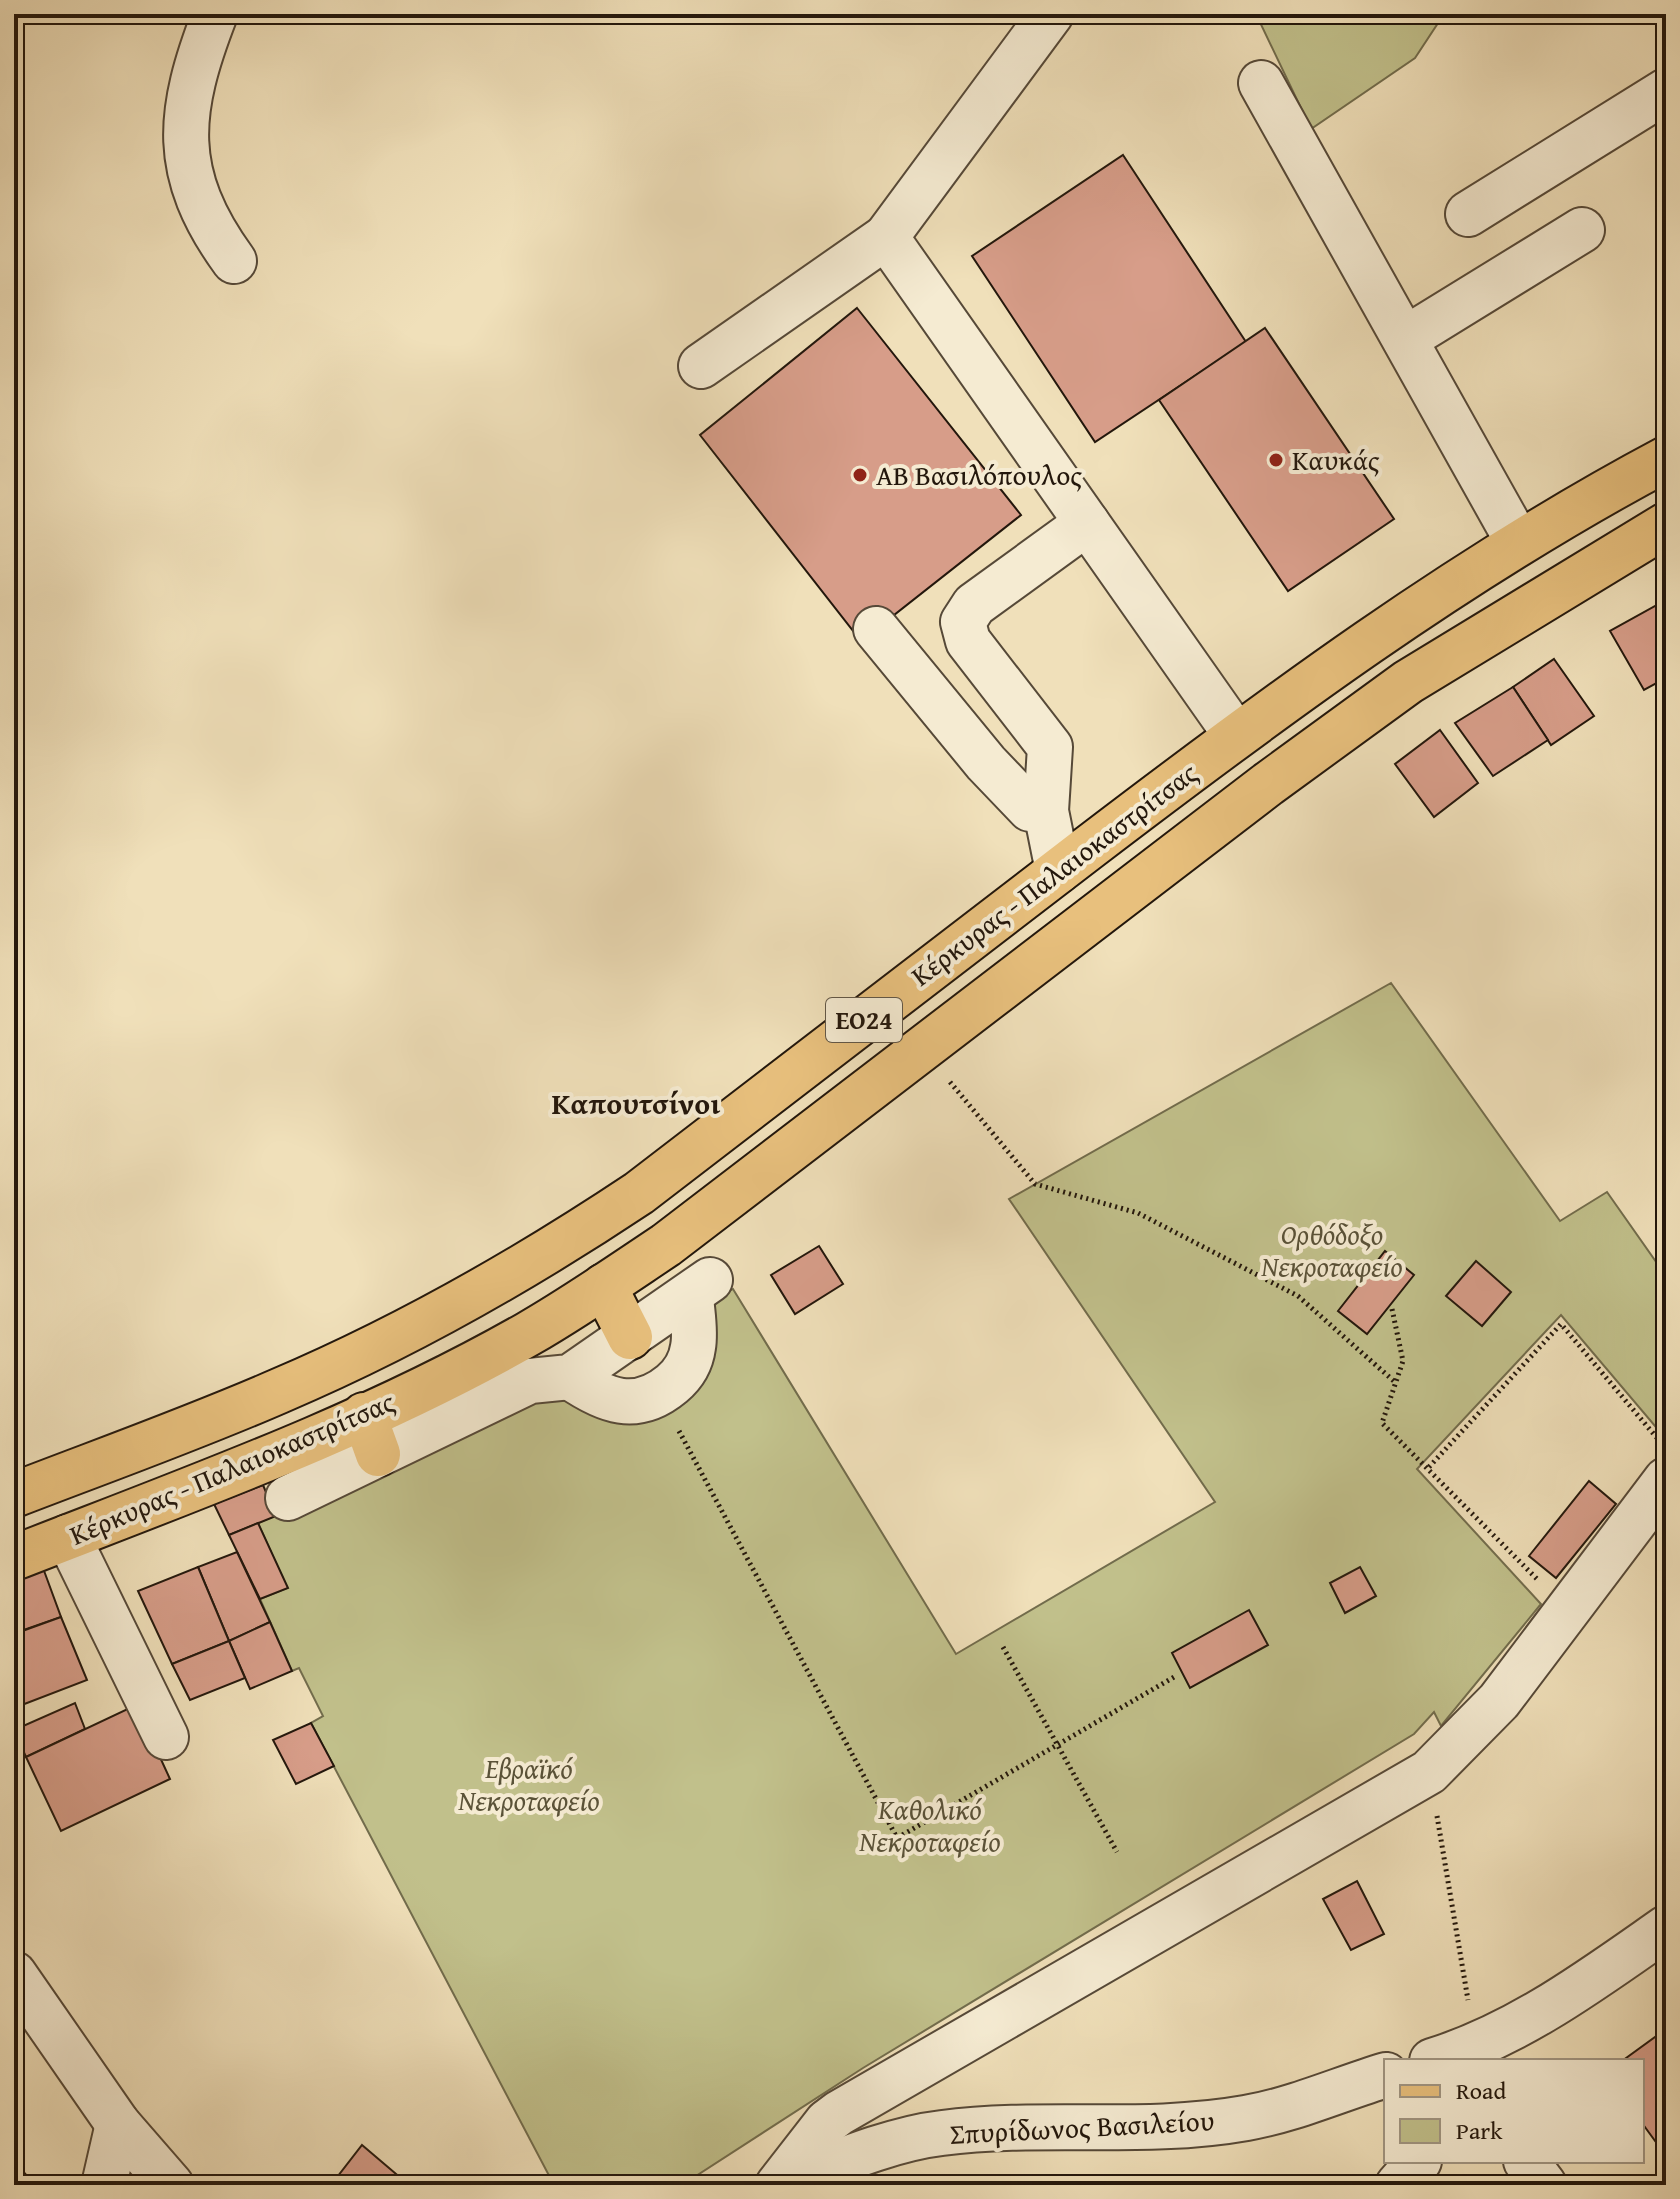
<svg xmlns="http://www.w3.org/2000/svg" width="1680" height="2199" font-family="'Gentium Book Plus',serif">
  <style>
    .green { fill: #c1c08b; stroke: #726c4c; stroke-width: 2 }
    .building { fill: #d79d89; stroke: #23170c; stroke-width: 2 }
    .lines { fill: none; stroke-linecap: round; stroke-linejoin: round }
    .minor-casing { stroke: #564938; stroke-width: 48 }
    .major-casing { stroke: #23170c; stroke-width: 48 }
    .path { stroke: #23170c; stroke-width: 5; stroke-dasharray: 2 4; stroke-linecap: butt }
    .minor { stroke: #f5ebd2; stroke-width: 44 }
    .major { stroke: #e8c07d; stroke-width: 44 }
    .poi-dot { fill: #8f2418; stroke: #f5ebd2; stroke-width: 3 }
    .labels { text-anchor: middle; stroke-width: 8; stroke-linejoin: round; paint-order: stroke }
    .shield { fill: #f5ebd2; stroke: #625747; stroke-width: 2 }
    .shield-label { font-size: 26px; font-weight: bold; fill: #23170c }
    .poi-label { font-size: 28px; fill: #23170c; stroke: #f5ebd2; text-anchor: start }
    .street-label { font-size: 28px; fill: #23170c; stroke: #f5ebd2 }
    .park-label { font-size: 28px; font-style: italic; fill: #5a5238; stroke: #f5ebd2 }
    .neighbourhood-label { font-size: 30px; font-weight: bold; fill: #23170c; stroke: #f5ebd2 }
  </style>
  <rect width="100%" height="100%" fill="#f0e0ba"/>
  <filter id="stains"><feTurbulence type="fractalNoise" baseFrequency=".0025" numOctaves="4"/><feColorMatrix values="0 0 0 0 .2 0 0 0 0 .09 0 0 0 0 .02 0 0 0 .5 -.17"/></filter>
  <radialGradient id="worn" r=".72"><stop offset=".6" stop-color="#630" stop-opacity="0"/><stop offset="1" stop-color="#630" stop-opacity=".3"/></radialGradient>
  <g class="green">
    <polygon points="1256,14 1444,14 1415,58 1311,129"/>
    <polygon points="1391,983 1560,1221 1607,1192 1666,1276 1666,1439 1561,1315 1417,1469 1541,1604 1441,1726 1434,1712 1414,1734 863,2068 682,2185 554,2185 311,1723 323,1716 299,1668 292,1671 260,1599 287,1588 258,1523 572,1386 649,1407 699,1308 733,1289 956,1654 1215,1502 1009,1199"/>
  </g>
  <g class="building">
    <polygon points="1123,155 1246,342 1095,442 972,256"/>
    <polygon points="857,308 1021,515 861,641 700,435"/>
    <polygon points="1265,328 1394,519 1288,591 1159,400"/>
    <polygon points="1666,600 1666,678 1644,690 1610,631"/>
    <polygon points="1554,659 1594,716 1551,745 1513,687"/>
    <polygon points="1513,687 1548,740 1493,776 1455,723"/>
    <polygon points="1440,730 1478,783 1434,817 1395,764"/>
    <polygon points="819,1246 843,1284 795,1314 771,1275"/>
    <polygon points="1385,1251 1414,1275 1367,1334 1338,1311"/>
    <polygon points="1476,1261 1511,1292 1482,1326 1446,1296"/>
    <polygon points="1589,1481 1616,1504 1556,1578 1529,1556"/>
    <polygon points="263,1485 276,1516 229,1535 214,1504"/>
    <polygon points="258,1523 288,1588 260,1599 229,1535"/>
    <polygon points="237,1552 270,1622 229,1641 198,1567"/>
    <polygon points="198,1567 229,1641 172,1664 138,1591"/>
    <polygon points="1360,1567 1376,1596 1345,1613 1330,1583"/>
    <polygon points="43,1568 61,1617 18,1632 14,1621 14,1579"/>
    <polygon points="1249,1610 1268,1645 1190,1688 1172,1653"/>
    <polygon points="61,1617 87,1680 14,1708 14,1634"/>
    <polygon points="270,1622 292,1671 250,1689 229,1641"/>
    <polygon points="229,1641 245,1678 190,1700 172,1664"/>
    <polygon points="75,1703 85,1729 26,1757 14,1730"/>
    <polygon points="136,1705 170,1779 61,1831 26,1757"/>
    <polygon points="311,1723 334,1766 296,1784 273,1740"/>
    <polygon points="1357,1881 1384,1934 1351,1950 1323,1899"/>
    <polygon points="1666,2029 1666,2156 1642,2123 1642,2061 1622,2061"/>
    <polygon points="362,2145 409,2185 331,2185"/>
    <polygon points="14,2161 35,2185 14,2185"/>
  </g>
  <g class="lines">
    <g class="minor-casing">
      <g id="minor">
        <path d="M215,14c-38,98 -45,159 19,247"/>
        <polyline points="1051,14 886,237 1236,735"/>
        <polyline points="1261,83 1518,542"/>
        <polyline points="1468,214 1666,91"/>
        <polyline points="1405,339 1582,230"/>
        <polyline points="701,366 886,237"/>
        <polyline points="876,629 986,763 1030,809 1046,811"/>
        <polyline points="1058,871 1046,811 1050,747 968,641 963,622 974,605 1087,523"/>
        <path d="M570,1377c35,24 66,37 102,7 12,-10 19,-22 21,-37 3,-16 -1,-35 -2,-51"/>
        <polyline points="288,1498 530,1381 570,1377 710,1280"/>
        <polyline points="68,1537 166,1737"/>
        <polyline points="14,1974 118,2124 171,2185"/>
        <path d="M1432,2061c86,-26 161,-82 234,-133"/>
        <polyline points="1526,2161 1544,2185"/>
        <polyline points="104,2185 118,2124"/>
        <polyline points="778,2185 827,2122 839,2113 1429,1772 1499,1701 1666,1480"/>
        <path d="M779,2185c50,-19 110,-46 163,-52 101,-13 203,3 304,-15 47,-8 94,-29 140,-43"/>
        <polyline points="1398,2185 1419,2161"/>
      </g>
    </g>
    <g class="major-casing">
      <g id="major">
        <polyline points="604,1286 630,1337"/>
        <polyline points="364,1415 378,1454"/>
        <path d="M14,1495c88,-34 178,-66 265,-104 127,-54 246,-122 360,-198 150,-115 299,-230 448,-344 186,-142 372,-280 579,-390"/>
        <path d="M14,1558c174,-68 351,-131 514,-224 47,-27 93,-59 138,-89l602,-461 140,-102 258,-157"/>
      </g>
    </g>
    <g class="path">
      <polyline points="950,1082 1035,1184 1138,1213 1298,1296 1396,1383"/>
      <polyline points="1392,1309 1403,1361 1382,1423 1538,1580"/>
      <polyline points="679,1431 897,1838 1174,1677"/>
      <polyline points="1429,1467 1561,1324 1657,1438"/>
      <polyline points="1003,1647 1117,1852"/>
      <polyline points="1437,1816 1468,2000"/>
    </g>
    <use href="#minor" class="minor"/>
    <use href="#major" class="major"/>
  </g>
  <g class="poi-dot">
    <circle cx="1276" cy="460" r="8"/>
    <circle cx="860" cy="475" r="8"/>
  </g>
  <g class="labels">
    <rect class="shield" x="826" y="998" width="76" height="44" rx="6"/>
    <g class="shield-label">
      <text x="864" y="1029">ΕΟ24</text>
    </g>
    <g class="poi-label">
      <text x="1292" y="470">Καυκάς</text>
      <text x="876" y="485">ΑΒ Βασιλόπουλος</text>
    </g>
    <g class="street-label">
      <text transform="translate(1054 874) rotate(-37)" y="10">Κέρκυρας - Παλαιοκαστρίτσας</text>
      <text transform="translate(232 1468) rotate(-23)" y="10">Κέρκυρας - Παλαιοκαστρίτσας</text>
      <text transform="translate(1082 2127) rotate(-3)" y="10">Σπυρίδωνος Βασιλείου</text>
    </g>
    <g class="park-label">
      <text x="1332" y="1244">Ορθόδοξο<tspan x="1332" dy="32">Νεκροταφείο</tspan></text>
      <text x="529" y="1778">Εβραϊκό<tspan x="529" dy="32">Νεκροταφείο</tspan></text>
      <text x="930" y="1819">Καθολικό<tspan x="930" dy="32">Νεκροταφείο</tspan></text>
    </g>
    <g class="neighbourhood-label">
      <text x="636" y="1114">Καπουτσίνοι</text>
    </g>
  </g>
  <rect width="1680" height="2199" fill="none" stroke="#f0e0ba" stroke-width="48"/>
  <rect x="16" y="16" width="1648" height="2167" fill="none" stroke="#23170c" stroke-width="4"/>
  <rect x="24" y="24" width="1632" height="2151" fill="none" stroke="#23170c" stroke-width="2"/>
  <rect x="1384" y="2059" width="260" height="104" fill="#f5ebd2" stroke="#a19683" stroke-width="2"/>
  <rect x="1400" y="2085" width="40" height="12" fill="#e8c07d" stroke="#a19683" stroke-width="2"/>
  <text x="1456" y="2099" font-size="24" fill="#23170c">Road</text>
  <rect x="1400" y="2119" width="40" height="24" fill="#c1c08b" stroke="#a19683" stroke-width="2"/>
  <text x="1456" y="2139" font-size="24" fill="#23170c">Park</text>
  <rect width="100%" height="100%" filter="url(#stains)"/>
  <rect width="100%" height="100%" fill="url(#worn)"/>
</svg>
